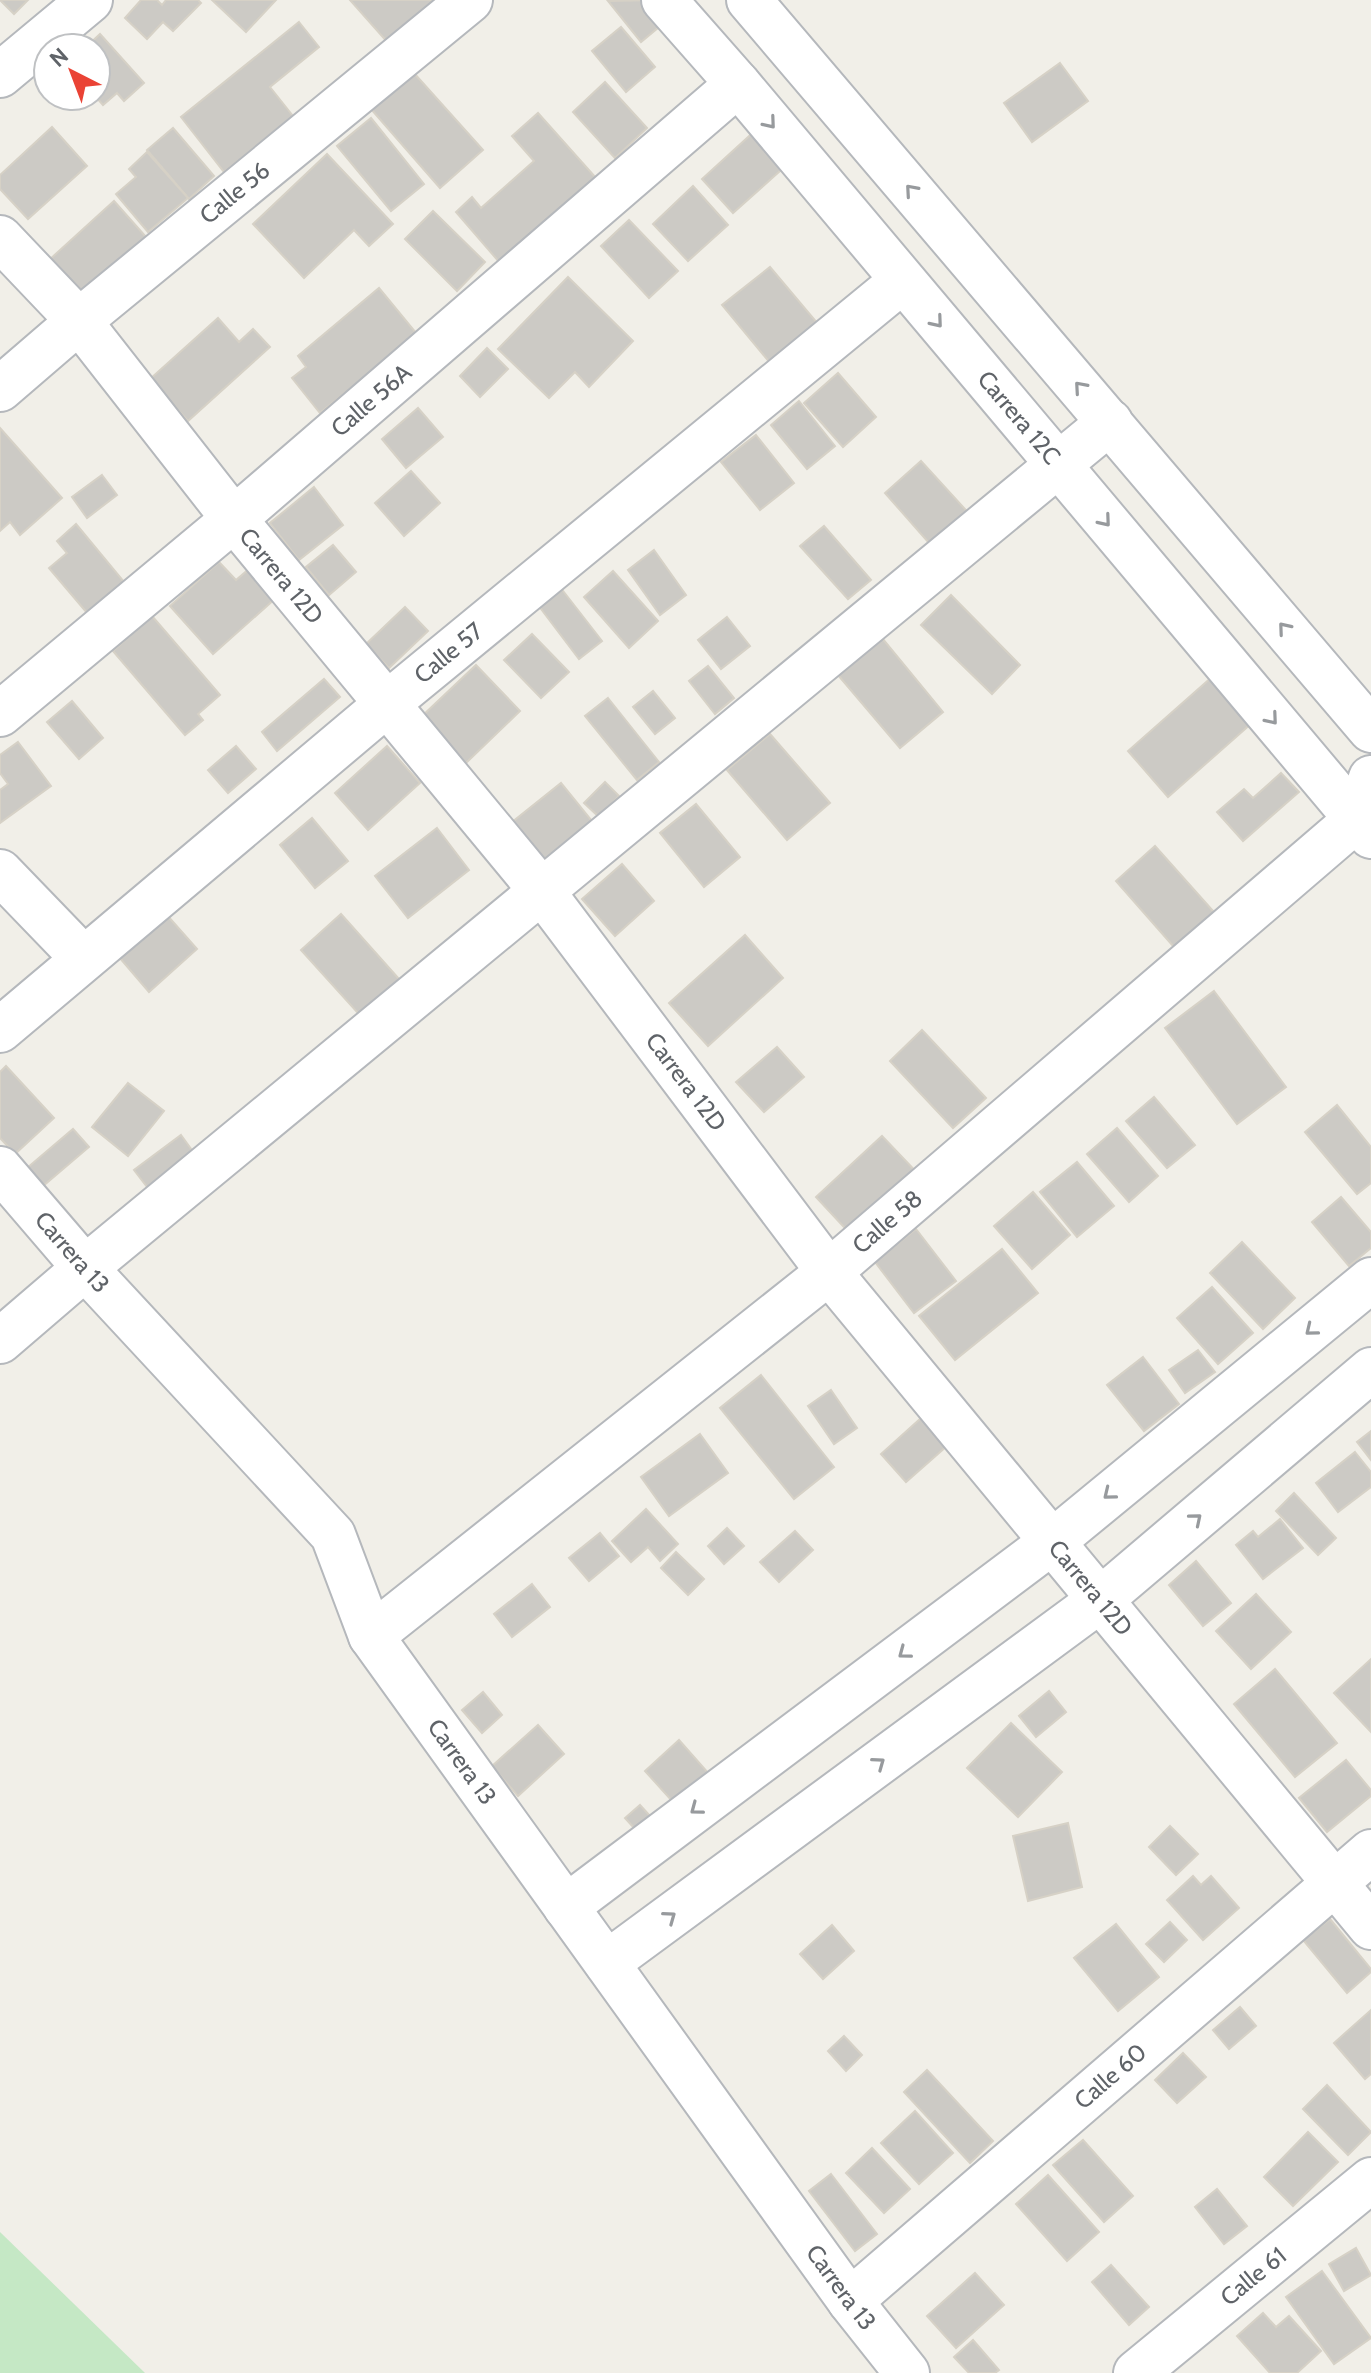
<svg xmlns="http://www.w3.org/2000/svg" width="1371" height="2373" font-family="Cabin,sans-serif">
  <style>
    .green { fill: #c5e8c5 }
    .building { fill: #cccac5; stroke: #d6d1c6; stroke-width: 2 }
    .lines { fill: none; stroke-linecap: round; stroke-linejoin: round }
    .street-casing { stroke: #b5b8bc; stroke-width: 48 }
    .street { stroke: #fff; stroke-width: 44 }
    .oneway { stroke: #979a9d }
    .labels { text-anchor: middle; stroke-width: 8; stroke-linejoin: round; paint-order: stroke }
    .street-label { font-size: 24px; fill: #5f6368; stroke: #fff }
  </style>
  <rect width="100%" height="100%" fill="#f1efe8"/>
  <polygon class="green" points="0,2232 145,2373 0,2373"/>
  <g class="building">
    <polygon points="0,0 28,0 14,14"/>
    <polygon points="141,0 157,0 162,5 166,0 198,0 201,3 173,31 163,22 147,39 125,18"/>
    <polygon points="212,0 276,0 246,32"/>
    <polygon points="350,0 443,0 390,45"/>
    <polygon points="657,0 671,17 641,42 608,1"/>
    <polygon points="299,22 319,47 270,87 293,116 224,172 181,117"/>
    <polygon points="621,27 655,67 626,92 592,51"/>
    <polygon points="100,34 144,83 124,101 117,93 103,105 95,96 96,48 85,48"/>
    <polygon points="1060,63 1088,101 1032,142 1004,103"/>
    <polygon points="413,72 483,150 440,188 371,109"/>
    <polygon points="605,82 647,128 615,158 573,112"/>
    <polygon points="538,113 596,178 500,263 456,212 472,197 481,208 534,161 512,136"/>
    <polygon points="371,118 424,184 391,211 337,146"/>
    <polygon points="52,127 87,166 28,219 0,189 0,175"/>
    <polygon points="173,128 214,176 189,199 147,150"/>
    <polygon points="758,128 789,163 733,213 702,179"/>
    <polygon points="147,152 188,198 148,232 116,194 136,177 129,169"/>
    <polygon points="327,154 393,224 369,246 354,230 304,278 253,224"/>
    <polygon points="693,186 728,225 688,261 653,224"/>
    <polygon points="114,201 146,237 80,297 48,261"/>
    <polygon points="433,211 485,262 457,291 405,239"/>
    <polygon points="629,220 678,271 649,298 601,246"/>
    <polygon points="770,267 819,325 771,364 722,305"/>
    <polygon points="568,277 633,341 589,387 575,372 549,398 498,349"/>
    <polygon points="379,288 417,334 320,413 292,378 306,367 298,356"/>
    <polygon points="218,318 239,342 253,329 270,347 188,421 150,379"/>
    <polygon points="487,348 508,369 480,397 460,376"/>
    <polygon points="838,373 876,417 843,447 804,403"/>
    <polygon points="799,401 835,446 807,469 771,425"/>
    <polygon points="418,408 443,437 406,468 382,439"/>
    <polygon points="0,428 62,498 20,535 10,522 0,531"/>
    <polygon points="756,435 794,483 760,510 721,462"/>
    <polygon points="921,461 974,519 937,552 885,493"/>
    <polygon points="411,471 440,503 404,536 375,503"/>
    <polygon points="102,475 117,495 87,518 72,497"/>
    <polygon points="314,487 343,525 299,560 270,523"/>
    <polygon points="76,524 125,583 88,614 49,568 67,553 57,541"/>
    <polygon points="824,526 871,580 848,599 800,546"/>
    <polygon points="333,545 356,572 329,595 306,567"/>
    <polygon points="654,550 686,595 660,615 628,570"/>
    <polygon points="219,562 236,580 249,569 276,598 213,654 170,606"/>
    <polygon points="613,571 658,621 629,648 584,597"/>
    <polygon points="560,587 602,641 579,659 538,605"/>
    <polygon points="951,595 1020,665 992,694 921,625"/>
    <polygon points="405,607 428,631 389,668 366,644"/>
    <polygon points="152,616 220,695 198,714 203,720 185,735 113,651"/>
    <polygon points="727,617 750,646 721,669 698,640"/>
    <polygon points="532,634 569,672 541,698 504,660"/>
    <polygon points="882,638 943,712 900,748 838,675"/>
    <polygon points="476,665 520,711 466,763 421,717"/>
    <polygon points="708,666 734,698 715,714 689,681"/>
    <polygon points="1212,677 1252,723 1168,797 1128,751"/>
    <polygon points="324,679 340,697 277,751 262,732"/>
    <polygon points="653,691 675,718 655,734 633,707"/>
    <polygon points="608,698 659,762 637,780 585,716"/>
    <polygon points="72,701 103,738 79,759 47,722"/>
    <polygon points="770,734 830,803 787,840 727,770"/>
    <polygon points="18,742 51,786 0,823 0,790 8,784 0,773 0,755"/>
    <polygon points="236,746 256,769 228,793 208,770"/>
    <polygon points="387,746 420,783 368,830 335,793"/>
    <polygon points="1281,773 1299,792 1243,841 1217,812 1244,789 1253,798"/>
    <polygon points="605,782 619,796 599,817 584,803"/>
    <polygon points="561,783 592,821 542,862 511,823"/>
    <polygon points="696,804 740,857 704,887 660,833"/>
    <polygon points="312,818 348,861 315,888 280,845"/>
    <polygon points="437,828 469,870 408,918 375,876"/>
    <polygon points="1155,846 1221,920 1181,955 1116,881"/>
    <polygon points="622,864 654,901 615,936 582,899"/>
    <polygon points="166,914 197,949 149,992 119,957"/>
    <polygon points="341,914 407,988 367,1023 301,950"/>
    <polygon points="745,935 783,978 708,1046 669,1003"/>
    <polygon points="1214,991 1286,1087 1237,1124 1165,1028"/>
    <polygon points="922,1030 986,1098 953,1128 890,1061"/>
    <polygon points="777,1047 804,1077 764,1112 736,1082"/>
    <polygon points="6,1066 54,1118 15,1154 0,1138 0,1072"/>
    <polygon points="128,1083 164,1111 128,1156 92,1127"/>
    <polygon points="1154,1097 1195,1145 1167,1168 1126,1121"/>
    <polygon points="1337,1105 1371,1147 1371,1183 1357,1194 1305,1132"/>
    <polygon points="1117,1128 1158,1176 1129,1202 1087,1154"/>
    <polygon points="73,1129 89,1147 43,1186 27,1168"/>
    <polygon points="181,1135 197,1157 151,1192 134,1170"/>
    <polygon points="882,1136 923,1179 857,1241 816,1197"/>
    <polygon points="1077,1162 1114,1206 1077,1237 1040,1192"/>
    <polygon points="1033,1192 1070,1235 1032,1269 994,1226"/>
    <polygon points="1341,1197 1371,1232 1371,1248 1349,1266 1312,1222"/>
    <polygon points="916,1229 956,1281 914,1313 875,1262"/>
    <polygon points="1242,1242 1295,1298 1263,1329 1210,1273"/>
    <polygon points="1002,1249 1038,1293 955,1360 919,1316"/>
    <polygon points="1212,1287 1253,1333 1218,1364 1177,1318"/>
    <polygon points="1198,1350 1215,1372 1185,1393 1169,1370"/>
    <polygon points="1143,1357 1179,1404 1144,1431 1107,1385"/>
    <polygon points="761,1375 834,1467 794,1499 720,1408"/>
    <polygon points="831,1390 857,1428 834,1444 808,1406"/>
    <polygon points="930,1410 955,1439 906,1482 881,1454"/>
    <polygon points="1371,1431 1371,1460 1357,1442"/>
    <polygon points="700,1434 728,1473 669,1516 641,1477"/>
    <polygon points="1355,1452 1371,1472 1371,1487 1338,1512 1316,1483"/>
    <polygon points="1294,1493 1336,1538 1318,1555 1276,1511"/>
    <polygon points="646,1509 678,1544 660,1561 648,1547 631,1562 612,1541"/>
    <polygon points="1280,1519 1303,1548 1263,1579 1236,1545 1253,1531 1258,1537"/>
    <polygon points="727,1528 744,1546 724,1564 708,1546"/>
    <polygon points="795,1531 813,1550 779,1582 760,1562"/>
    <polygon points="600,1533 619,1556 589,1581 569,1558"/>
    <polygon points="676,1552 704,1579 688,1595 661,1568"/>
    <polygon points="1196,1561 1231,1603 1203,1626 1169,1585"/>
    <polygon points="532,1584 550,1607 512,1637 494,1614"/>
    <polygon points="1256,1594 1291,1632 1251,1669 1216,1631"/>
    <polygon points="1371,1659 1371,1732 1334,1693"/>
    <polygon points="1275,1669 1337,1743 1295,1777 1234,1704"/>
    <polygon points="1049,1691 1066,1712 1036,1737 1019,1716"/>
    <polygon points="483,1692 502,1715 482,1733 462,1710"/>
    <polygon points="1011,1723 1062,1772 1018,1817 967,1768"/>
    <polygon points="538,1725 564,1754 518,1796 492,1766"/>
    <polygon points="679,1740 717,1783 683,1813 645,1771"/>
    <polygon points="1346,1760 1371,1790 1371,1796 1327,1832 1299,1798"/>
    <polygon points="640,1805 660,1827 645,1840 625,1818"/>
    <polygon points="1068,1823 1082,1887 1028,1901 1013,1836"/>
    <polygon points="1170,1826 1198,1854 1176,1875 1149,1847"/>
    <polygon points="1193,1876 1201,1885 1211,1876 1239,1908 1203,1940 1167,1900"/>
    <polygon points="1330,1919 1371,1969 1371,1972 1347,1993 1303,1940"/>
    <polygon points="1170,1922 1187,1940 1164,1962 1146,1944"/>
    <polygon points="1116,1924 1159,1977 1118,2011 1074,1958"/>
    <polygon points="832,1925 854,1951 823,1979 800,1954"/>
    <polygon points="1240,2007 1256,2026 1229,2049 1213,2030"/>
    <polygon points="1371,2010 1371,2074 1365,2079 1334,2043"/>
    <polygon points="844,2036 862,2055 846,2071 828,2051"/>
    <polygon points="1183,2053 1206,2077 1177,2103 1155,2080"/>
    <polygon points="927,2070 993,2141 970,2163 904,2092"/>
    <polygon points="1327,2085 1371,2132 1348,2155 1303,2109"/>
    <polygon points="915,2111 953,2153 919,2184 881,2143"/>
    <polygon points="1308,2132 1338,2162 1293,2206 1264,2177"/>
    <polygon points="1083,2140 1133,2196 1104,2222 1053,2165"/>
    <polygon points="872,2148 910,2189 884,2213 846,2173"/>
    <polygon points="831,2174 877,2234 855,2251 809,2191"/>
    <polygon points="1048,2175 1099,2232 1067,2261 1016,2204"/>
    <polygon points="1217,2189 1247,2226 1224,2244 1195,2207"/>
    <polygon points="1356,2248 1371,2275 1344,2291 1329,2264"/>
    <polygon points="1111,2265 1149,2307 1129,2325 1092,2282"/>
    <polygon points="1322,2271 1371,2338 1334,2364 1286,2297"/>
    <polygon points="975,2273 1004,2305 956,2348 927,2316"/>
    <polygon points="1263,2313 1276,2327 1289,2316 1321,2351 1297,2373 1270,2373 1237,2336"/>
    <polygon points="973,2340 999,2370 995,2373 969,2373 954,2357"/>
  </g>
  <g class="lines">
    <g class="street-casing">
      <g id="street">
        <path id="s1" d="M664,0l74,84 633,752"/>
        <polyline points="749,0 1371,730"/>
        <polyline points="0,75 90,0"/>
        <path id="s2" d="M0,238l79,83 155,198 307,371 288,382 542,655"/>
        <path id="s3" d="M0,389l79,-68 391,-321"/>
        <path id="s4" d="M0,714l234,-195 504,-435"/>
        <polyline points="0,872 83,958"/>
        <path id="s5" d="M0,1030l388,-327 514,-422"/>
        <path id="s6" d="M0,1169l85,99 248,267 38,101 479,665 57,72"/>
        <polyline points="0,1341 85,1268 1110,422"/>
        <path id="s7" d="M371,1636l458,-364 528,-453 14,-41"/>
        <polyline points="566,1907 1052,1542 1371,1280"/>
        <polyline points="607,1963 1100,1600 1371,1370"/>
        <path id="s8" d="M850,2301l521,-449"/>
        <path id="s9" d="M1136,2373l235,-193"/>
      </g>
    </g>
    <use href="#street" class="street"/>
  </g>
  <defs><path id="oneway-chevron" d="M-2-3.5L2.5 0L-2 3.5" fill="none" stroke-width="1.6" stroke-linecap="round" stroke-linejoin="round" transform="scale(2)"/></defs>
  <g class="oneway">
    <use href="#oneway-chevron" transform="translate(770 123) rotate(50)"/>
    <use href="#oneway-chevron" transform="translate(911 190) rotate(-131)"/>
    <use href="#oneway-chevron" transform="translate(937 322) rotate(50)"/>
    <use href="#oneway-chevron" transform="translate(1080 387) rotate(-131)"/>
    <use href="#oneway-chevron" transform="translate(1105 521) rotate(50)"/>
    <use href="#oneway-chevron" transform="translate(1284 628) rotate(-130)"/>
    <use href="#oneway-chevron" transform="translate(1272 719) rotate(50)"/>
    <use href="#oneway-chevron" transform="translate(1311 1330) rotate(141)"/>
    <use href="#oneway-chevron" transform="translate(1109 1494) rotate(141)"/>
    <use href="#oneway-chevron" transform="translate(1196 1519) rotate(-40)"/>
    <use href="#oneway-chevron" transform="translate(904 1653) rotate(143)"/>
    <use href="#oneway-chevron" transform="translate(879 1763) rotate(-36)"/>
    <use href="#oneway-chevron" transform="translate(696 1809) rotate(143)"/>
    <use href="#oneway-chevron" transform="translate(670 1917) rotate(-36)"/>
  </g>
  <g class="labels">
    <g class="street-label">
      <text dy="8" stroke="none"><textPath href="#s3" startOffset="306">Calle 56</textPath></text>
      <text dy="8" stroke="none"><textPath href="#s4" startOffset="486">Calle 56A</textPath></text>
      <text dy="8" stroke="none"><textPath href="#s1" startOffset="548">Carrera 12C</textPath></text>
      <text dy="8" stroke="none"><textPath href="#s2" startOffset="440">Carrera 12D</textPath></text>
      <text dy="8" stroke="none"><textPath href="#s5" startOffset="586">Calle 57</textPath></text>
      <text dy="8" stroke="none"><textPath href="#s2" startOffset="1088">Carrera 12D</textPath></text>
      <text dy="8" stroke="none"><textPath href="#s7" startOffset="662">Calle 58</textPath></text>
      <text dy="8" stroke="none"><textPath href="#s6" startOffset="110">Carrera 13</textPath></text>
      <text dy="8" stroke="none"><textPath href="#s2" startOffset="1736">Carrera 12D</textPath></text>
      <text dy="8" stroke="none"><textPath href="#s6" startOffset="758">Carrera 13</textPath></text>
      <text dy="8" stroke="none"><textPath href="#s8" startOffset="344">Calle 60</textPath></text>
      <text dy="8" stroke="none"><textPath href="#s9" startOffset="152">Calle 61</textPath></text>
      <text dy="8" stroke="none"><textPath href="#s6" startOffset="1406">Carrera 13</textPath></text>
    </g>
  </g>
  <g transform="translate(72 72) rotate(318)"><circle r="38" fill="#ffffff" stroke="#bfc1c3" stroke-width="2"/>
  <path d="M0-6L14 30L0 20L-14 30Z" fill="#ea4335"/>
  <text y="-12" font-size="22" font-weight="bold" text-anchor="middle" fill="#5f6368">N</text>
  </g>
</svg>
